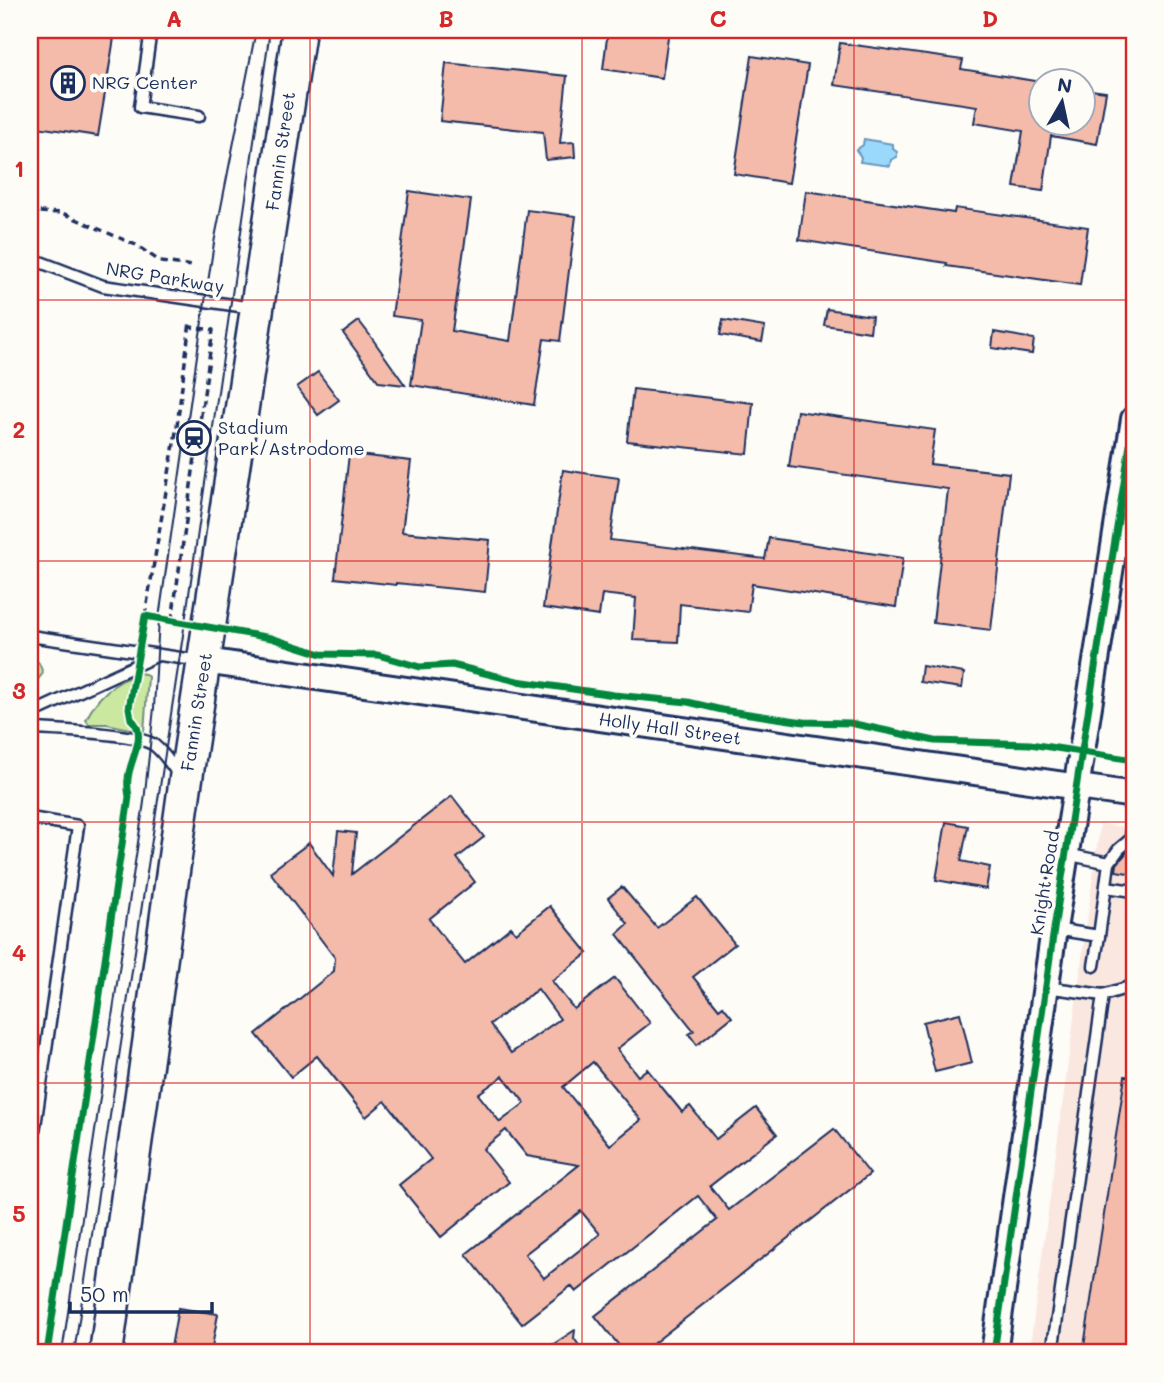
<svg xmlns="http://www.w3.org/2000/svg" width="1164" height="1383" font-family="Mali,sans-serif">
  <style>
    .built { fill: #fae8e0 }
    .green { fill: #cae8a0; stroke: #728c7f; stroke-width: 2 }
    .water { fill: #9ad9fc; stroke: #6795bd; stroke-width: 2 }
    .building { fill: #f4bbaa; stroke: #1b2f5e; stroke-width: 2; fill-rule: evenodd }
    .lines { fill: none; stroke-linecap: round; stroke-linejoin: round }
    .service-casing { stroke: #1b2f5e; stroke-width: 15 }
    .tertiary-casing { stroke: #1b2f5e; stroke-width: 30 }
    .primary-casing { stroke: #1b2f5e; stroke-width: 37 }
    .path { stroke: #1b2f5e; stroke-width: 3.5; stroke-dasharray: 7 5; stroke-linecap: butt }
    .service { stroke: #fdfcf7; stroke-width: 10 }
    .tertiary { stroke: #fdfcf7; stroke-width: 24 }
    .primary { stroke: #fdfcf7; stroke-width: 32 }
    .tram { stroke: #1b2f5e; stroke-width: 2 }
    .cycleway-casing { stroke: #fdfcf7; stroke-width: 11 }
    .cycleway { stroke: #00873e; stroke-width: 7 }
    .grid { fill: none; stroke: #d62828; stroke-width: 2; stroke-opacity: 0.55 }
    .labels { text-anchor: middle; stroke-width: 7; stroke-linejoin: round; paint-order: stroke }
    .poi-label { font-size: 18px; fill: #1b2f5e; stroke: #fdfcf7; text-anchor: start }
    .street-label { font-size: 18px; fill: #1b2f5e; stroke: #fdfcf7 }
    .neatline { fill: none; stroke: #d62828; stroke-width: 2.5 }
    .grid-label { font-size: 23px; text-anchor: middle; font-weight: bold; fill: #d62828 }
  </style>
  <rect width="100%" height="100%" fill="#fdfcf7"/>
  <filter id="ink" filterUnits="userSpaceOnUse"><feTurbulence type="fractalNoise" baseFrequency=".0143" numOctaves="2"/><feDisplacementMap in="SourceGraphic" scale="14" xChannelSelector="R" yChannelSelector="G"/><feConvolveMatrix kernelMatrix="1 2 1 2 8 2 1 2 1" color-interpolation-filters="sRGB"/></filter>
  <g filter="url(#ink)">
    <polygon class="built" points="1100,824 1134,828 1134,1353 1029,1353"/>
    <g class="green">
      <polygon points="30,655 39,663 43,673 35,683 30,684"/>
      <path d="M138,673l7,1 3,3 -4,55 -37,-8h-18l-3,-4c11,-24 27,-37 52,-47z"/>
    </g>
    <polygon class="water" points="864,139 893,144 893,149 897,152 897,157 891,160 890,166 860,162 861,157 856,150 863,145"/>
    <g class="building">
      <polygon points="30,30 113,30 112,39 114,38 98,136 30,126"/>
      <polygon points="608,30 669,30 662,78 603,69"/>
      <polygon points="840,43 963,60 961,69 1041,82 1041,122 1083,122 1083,89 1106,92 1097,144 1051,136 1043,191 1014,187 1023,131 974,123 977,106 834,85"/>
      <polygon points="752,56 808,65 789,183 734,174"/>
      <polygon points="446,63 567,76 560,143 574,142 575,157 546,160 543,132 440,121"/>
      <polygon points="409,191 471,200 452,331 510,341 527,210 576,216 560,341 544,339 534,405 411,385 421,320 392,316"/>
      <polygon points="806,191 954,213 955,208 1088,227 1080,285 946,266 947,263 799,240"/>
      <polygon points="827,309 872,316 870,332 824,325"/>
      <polygon points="723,320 765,327 762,342 720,335"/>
      <polygon points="359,321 369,334 405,385 379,382 343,333"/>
      <polygon points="994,332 1034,339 1032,354 992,348"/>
      <polygon points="318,372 339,400 318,415 297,387"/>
      <polygon points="633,389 753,403 748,454 627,441"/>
      <polygon points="797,411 935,430 930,464 1009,473 991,630 933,623 948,489 789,467"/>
      <polygon points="349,454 411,461 402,532 490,540 485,592 396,583 396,585 335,578"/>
      <polygon points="563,470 619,478 610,540 765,559 769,538 903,558 896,607 752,584 748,612 680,604 678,642 633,640 636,598 602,594 599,616 543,608"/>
      <polygon points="922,666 964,673 962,688 920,682"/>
      <path d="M452,796l32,41 -27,21 18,24 -46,37 36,45 46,-37 5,6 34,-27 38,47 -36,28 22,28 41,-31 35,45 -33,26 21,27 9,-7 35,43 8,-6 26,33 40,-31 21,26 -67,52 19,24 105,-81 36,45 -229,179h-16l-30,-37 122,-96 -19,-24 -122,96 -5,-6 -49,38 -56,-70 113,-89 -52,-9 -21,-26 -23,19 26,33 -68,55 -42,-52 32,-26 -46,-58 -19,16 -49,-61 -26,21 -35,-43 78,-63 1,-13 -65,-86 39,-29 24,33 5,-45 18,2 -4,41zM538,989l22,30 -49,34 -21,-29zM593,1062l48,58 -31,25 -47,-58zM503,1076l22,27 -25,19 -22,-28zM581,1211l19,23 -56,44 -19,-24z"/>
      <polygon points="946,822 968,826 961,861 990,867 986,889 936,880"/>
      <polygon points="1127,852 1134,853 1134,874 1116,871 1117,864"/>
      <polygon points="622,887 657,928 697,897 735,944 693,977 719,1009 723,1006 732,1017 697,1045 689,1034 694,1031 617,934 628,924 608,898"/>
      <polygon points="960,1013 972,1063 935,1072 923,1022"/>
      <polygon points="1125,1076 1134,1077 1134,1353 1083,1353"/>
      <polygon points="178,1308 218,1314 211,1353 170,1353"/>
      <polygon points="575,1330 574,1338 584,1353 540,1353"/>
    </g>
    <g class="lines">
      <g class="service-casing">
        <g id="service">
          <polyline points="151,30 140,107 199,116"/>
          <polyline points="30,258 103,286 253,308"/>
          <polyline points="30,636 201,661"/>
          <polyline points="30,714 156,656"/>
          <path d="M30,729c25,1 106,4 124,16 10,8 17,19 24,29"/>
          <polyline points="1134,796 1131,839 1134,839"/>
          <polyline points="30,818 78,826 30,1161"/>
          <polyline points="1109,863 1119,849 1131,839"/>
          <polyline points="1106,887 1134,891"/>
          <polyline points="1054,929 1099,936 1109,863 1066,854"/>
          <polyline points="1094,966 1099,936"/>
          <polyline points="1046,987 1103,995 1126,988 1134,989"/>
          <polyline points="1052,1353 1103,995"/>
        </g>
      </g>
      <g class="tertiary-casing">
        <g id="tertiary">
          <polyline points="205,661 1134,795"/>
          <polyline points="994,1353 1054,929 1134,419"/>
        </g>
      </g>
      <g class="primary-casing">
        <polyline id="primary" points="106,1353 185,785 299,30"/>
      </g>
      <g class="path">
        <polyline points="30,206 37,212 62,213 136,245 161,262 193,266"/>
        <polyline points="145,616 177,426 190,322"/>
        <polyline points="172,620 213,330 190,327"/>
      </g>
      <use href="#service" class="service"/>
      <use href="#tertiary" class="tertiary"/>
      <use href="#primary" class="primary"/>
      <g class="tram">
        <polyline points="62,1353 144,802 154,708 159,618 201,328 214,243 256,30"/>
        <polyline points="74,1353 185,622 270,30"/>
      </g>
      <g class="cycleway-casing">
        <g id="cycleway">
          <path d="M47,1353l82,-556c-1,-6 -2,-12 -1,-18 1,-19 21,-45 3,-60l-2,-11 16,-92 126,22 50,16 57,1 42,12 32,-2 65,16 97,14 74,7 34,8 82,12 46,1 85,18 95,3 104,16"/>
          <polyline points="994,1353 1054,929 1134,419"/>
        </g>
      </g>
      <use href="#cycleway" class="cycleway"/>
    </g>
  </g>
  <path class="grid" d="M310,30v1323M582,30v1323M854,30v1323M30,300h1104M30,561h1104M30,822h1104M30,1083h1104"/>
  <defs>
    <g id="building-ring" transform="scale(1.75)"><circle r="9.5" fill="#fdfcf7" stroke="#1b2f5e" stroke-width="1.5"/><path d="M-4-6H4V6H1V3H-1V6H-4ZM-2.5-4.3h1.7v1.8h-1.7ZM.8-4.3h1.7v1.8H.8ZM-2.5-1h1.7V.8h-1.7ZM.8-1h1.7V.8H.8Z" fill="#1b2f5e"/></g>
    <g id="station-ring" transform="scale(1.75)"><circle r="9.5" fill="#fdfcf7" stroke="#1b2f5e" stroke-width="1.5"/><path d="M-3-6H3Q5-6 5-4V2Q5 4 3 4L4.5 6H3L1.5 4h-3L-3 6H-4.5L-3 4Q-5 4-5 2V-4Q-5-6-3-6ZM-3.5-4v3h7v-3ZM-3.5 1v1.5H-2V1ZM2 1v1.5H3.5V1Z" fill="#1b2f5e"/></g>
  </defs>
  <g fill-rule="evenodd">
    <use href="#building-ring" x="68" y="83"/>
    <use href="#station-ring" x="194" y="438"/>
  </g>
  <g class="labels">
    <g class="poi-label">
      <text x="92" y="89">NRG Center</text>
      <text x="218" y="434">Stadium<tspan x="218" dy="21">Park/Astrodome</tspan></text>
    </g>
    <g class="street-label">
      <text transform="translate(281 151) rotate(-82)" y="6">Fannin Street</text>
      <text transform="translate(165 278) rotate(9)" y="6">NRG Parkway</text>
      <text transform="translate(197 712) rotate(-81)" y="6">Fannin Street</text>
      <text transform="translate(670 729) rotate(8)" y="6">Holly Hall Street</text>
      <text transform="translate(1045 883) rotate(-81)" y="6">Knight Road</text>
    </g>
  </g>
  <rect width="1164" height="1383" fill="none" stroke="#fdfcf7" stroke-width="77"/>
  <g transform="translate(1062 102) rotate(9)"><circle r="33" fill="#fdfcf7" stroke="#a3aaba" stroke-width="2"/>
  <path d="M0-5L12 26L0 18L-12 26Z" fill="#1b2f5e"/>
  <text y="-10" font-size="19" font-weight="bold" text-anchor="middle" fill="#1b2f5e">N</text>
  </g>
  <path d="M70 1302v10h142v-10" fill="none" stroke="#1b2f5e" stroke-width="3.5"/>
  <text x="80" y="1302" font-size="21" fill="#1b2f5e" stroke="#fdfcf7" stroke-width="5" paint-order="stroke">50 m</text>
  <rect x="38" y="38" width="1088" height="1306" class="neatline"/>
  <g class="grid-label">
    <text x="174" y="27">A</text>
    <text x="446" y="27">B</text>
    <text x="718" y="27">C</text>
    <text x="990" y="27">D</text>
    <text x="19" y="177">1</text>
    <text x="19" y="438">2</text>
    <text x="19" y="699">3</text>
    <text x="19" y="961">4</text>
    <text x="19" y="1222">5</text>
  </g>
</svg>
